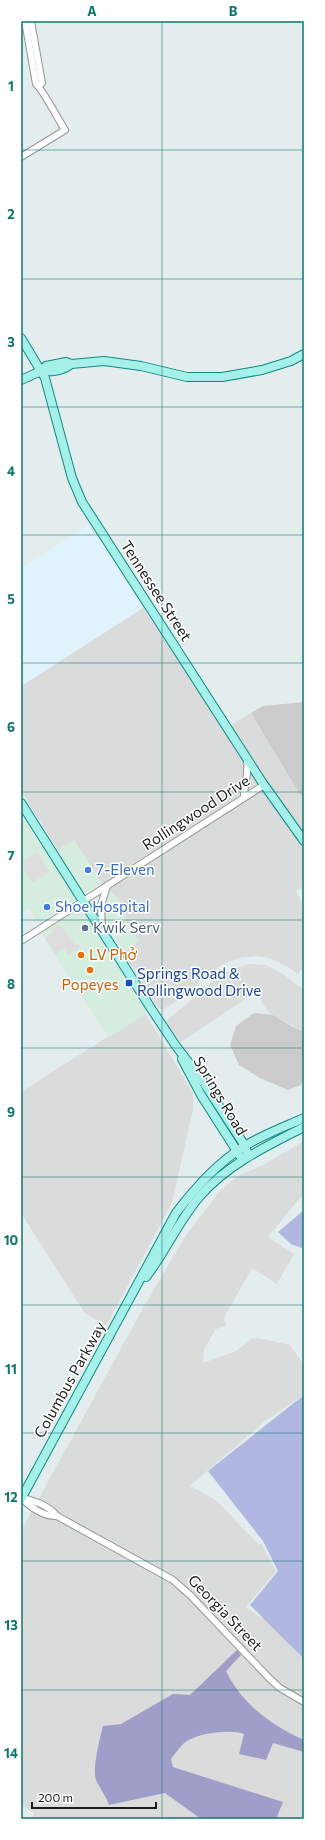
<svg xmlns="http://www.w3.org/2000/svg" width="325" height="1840" font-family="Commissioner,sans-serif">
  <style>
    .residential { fill: #dadbdb }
    .commercial { fill: #d5edde }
    .education { fill: #e0f2fb }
    .religious { fill: #cbcbcb }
    .grass { fill: #b0b8e2 }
    .forest { fill: #9f9ec8 }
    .parking { fill: #ddd }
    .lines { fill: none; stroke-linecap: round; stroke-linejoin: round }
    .minor-casing { stroke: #949494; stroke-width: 8 }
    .major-casing { stroke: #108786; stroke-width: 10 }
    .minor { stroke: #fff; stroke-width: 6 }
    .major { stroke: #a5f1ea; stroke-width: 8 }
    .grid { fill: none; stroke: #0f766e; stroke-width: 1; stroke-opacity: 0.55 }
    .shop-dot { fill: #3f7fe0; stroke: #fff; stroke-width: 1.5 }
    .service-dot { fill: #5c6f8a; stroke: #fff; stroke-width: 1.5 }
    .food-dot { fill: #e8710a; stroke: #fff; stroke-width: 1.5 }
    .transit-dot { fill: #1a4fb4; stroke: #fff; stroke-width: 1.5 }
    .labels { text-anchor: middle; stroke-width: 3; stroke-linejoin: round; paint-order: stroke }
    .street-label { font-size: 15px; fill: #1d1d1d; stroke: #fff }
    .shop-label { font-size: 15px; fill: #366cbe; stroke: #fff; text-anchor: start }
    .service-label { font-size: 15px; fill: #4e5e75; stroke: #fff; text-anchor: start }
    .food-label { font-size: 15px; fill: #c56008; stroke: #fff; text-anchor: start }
    .transit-label { font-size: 15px; fill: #164399; stroke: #fff; text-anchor: start }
    .neatline { fill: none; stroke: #0f766e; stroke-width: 1.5 }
    .grid-label { font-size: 13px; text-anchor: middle; font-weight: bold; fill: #0f766e }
  </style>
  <rect width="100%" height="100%" fill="#e4eded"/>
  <g class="residential">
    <polygon points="143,608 224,729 251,713 304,801 304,837 297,841 304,847 304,887 296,891 304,907 304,966 298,974 288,967 270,958 257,956 239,958 221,965 179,1000 162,1010 157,1006 123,952 139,941 126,921 124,906 102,883 74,840 58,850 21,791 21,686"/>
    <polygon points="249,964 266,965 283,974 304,990 303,1031 273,1015 267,1010 255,992 181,1042 166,1023 169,1018 197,996 212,982 230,970"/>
    <polygon points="145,1013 193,1093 193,1109 172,1203 106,1326 84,1312 21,1213 21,1092"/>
    <polygon points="304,1141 304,1193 268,1237 294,1254 277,1284 252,1268 224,1318 226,1326 216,1329 204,1349 203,1363 236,1351 252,1339 258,1338 290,1345 304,1365 303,1395 265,1421 190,1486 216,1500 259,1545 261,1543 276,1571 246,1607 261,1618 262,1616 304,1659 304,1819 32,1819 34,1813 21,1805 21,1531 142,1310 186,1235 220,1191 238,1176 265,1164"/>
  </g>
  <g class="commercial">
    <polygon points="21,815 48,856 74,840 102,883 39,923 29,908 22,913 21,911"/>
    <polygon points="109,892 124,906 126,921 139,941 123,952 104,920 104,906"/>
    <polygon points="83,902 152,1010 110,1037 97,1020 39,930"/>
  </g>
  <polygon class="education" points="89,525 143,608 21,686 21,568"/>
  <g class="religious">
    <polygon points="304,702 304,801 251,713 263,706"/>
    <polygon points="254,1013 273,1015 293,1027 303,1031 304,1028 304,1073 301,1085 288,1090 260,1078 239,1065 230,1045 236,1026"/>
  </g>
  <g class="grass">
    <polygon points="304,1210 304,1249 291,1244 278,1232"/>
    <polygon points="304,1395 304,1659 250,1605 278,1571 263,1541 208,1471"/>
  </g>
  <path class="forest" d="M237,1650l4,5 -15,16c16,33 45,54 78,69v12l-31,-9 -7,17 -27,-6 5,-20c-15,-5 -48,-1 -61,10 -4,4 -8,10 -12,15l2,8 6,2 104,33 -7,17h-75l-36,-26 -56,12c-3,-9 -10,-18 -13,-25 -4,-11 4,-42 7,-54l18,-2 52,-30 17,1z"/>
  <g class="parking">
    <polygon points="38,852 49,872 32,883 24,869 22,861"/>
    <polygon points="58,924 60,927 62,926 75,945 77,944 80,947 68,955 64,948 56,954 45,938 53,932 51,929"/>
  </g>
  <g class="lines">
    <g class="minor-casing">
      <g id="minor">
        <polyline points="31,21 42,83 39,86"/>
        <path d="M21,157l44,-27c-5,-8 -24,-43 -29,-46l-11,-63"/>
        <path d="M244,797c0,-14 5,-22 3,-36"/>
        <polyline points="102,930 101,905 107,886"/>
        <polyline points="21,941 264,785"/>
        <path d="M22,1498c12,2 27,8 35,18l116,64 18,16 79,83 10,9 24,14"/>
        <path d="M22,1498c8,9 22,19 35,18"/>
      </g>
    </g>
    <g class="major-casing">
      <g id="major">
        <polyline points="21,338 45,378 72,478 82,502 262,782 304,841"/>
        <path d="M41,371c9,1 23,0 30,-7"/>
        <polyline points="21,380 41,371 46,366 66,362 71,364 104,361 141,366 187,377 222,377 262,370 291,361 304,354"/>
        <polyline points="21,803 152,1010 176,1046 204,1083 245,1146 248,1155"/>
        <polyline points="182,1059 201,1095 240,1156"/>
        <path d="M146,1277c20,-26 33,-57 54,-81 28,-32 67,-50 104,-69"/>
        <path d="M21,1499l155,-286c19,-25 40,-49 67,-66 19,-12 41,-20 61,-29"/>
      </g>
    </g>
    <use href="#minor" class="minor"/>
    <use href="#major" class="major"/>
  </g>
  <path class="grid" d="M162,21v1798M21,150h283M21,279h283M21,407h283M21,535h283M21,663h283M21,792h283M21,920h283M21,1048h283M21,1177h283M21,1305h283M21,1433h283M21,1561h283M21,1690h283"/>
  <g class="shop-dot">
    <circle cx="88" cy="870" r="4"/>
    <circle cx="47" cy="907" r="4"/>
  </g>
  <circle class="service-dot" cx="85" cy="928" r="4"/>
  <g class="food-dot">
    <circle cx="81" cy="955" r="4"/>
    <circle cx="90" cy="970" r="4"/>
  </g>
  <rect class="transit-dot" x="125" y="979" width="8" height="8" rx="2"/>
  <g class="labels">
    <g class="street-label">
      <text transform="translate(156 591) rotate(57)" y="5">Tennessee Street</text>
      <text transform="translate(196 813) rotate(-33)" y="5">Rollingwood Drive</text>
      <text transform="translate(220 1096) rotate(59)" y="5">Springs Road</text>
      <text transform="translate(70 1380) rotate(-61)" y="5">Columbus Parkway</text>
      <text transform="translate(225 1613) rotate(46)" y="5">Georgia Street</text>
    </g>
    <g class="shop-label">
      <text x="96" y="875">7-Eleven</text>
      <text x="55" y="912">Shoe Hospital</text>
    </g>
    <g class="service-label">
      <text x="93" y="933">Kwik Serv</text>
    </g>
    <g class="food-label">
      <text x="89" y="960">LV Phở</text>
      <text x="90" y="990" text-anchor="middle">Popeyes</text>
    </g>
    <g class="transit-label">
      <text x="137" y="979">Springs Road &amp;<tspan x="137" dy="17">Rollingwood Drive</tspan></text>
    </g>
  </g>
  <rect width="325" height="1840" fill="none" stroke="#ffffff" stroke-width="44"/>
  <path d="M32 1802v6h124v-6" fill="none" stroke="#1d1d1d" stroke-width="2"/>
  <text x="38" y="1802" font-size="12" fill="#1d1d1d" stroke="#ffffff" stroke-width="3" paint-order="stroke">200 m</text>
  <rect x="22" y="22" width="281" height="1796" class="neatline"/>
  <g class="grid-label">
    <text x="92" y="16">A</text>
    <text x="233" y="16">B</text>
    <text x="11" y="91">1</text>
    <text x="11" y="219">2</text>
    <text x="11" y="347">3</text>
    <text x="11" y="476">4</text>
    <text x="11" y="604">5</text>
    <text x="11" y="732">6</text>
    <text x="11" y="860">7</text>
    <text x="11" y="989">8</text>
    <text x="11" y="1117">9</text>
    <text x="11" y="1245">10</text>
    <text x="11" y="1374">11</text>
    <text x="11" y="1502">12</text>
    <text x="11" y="1630">13</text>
    <text x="11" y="1758">14</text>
  </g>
</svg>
